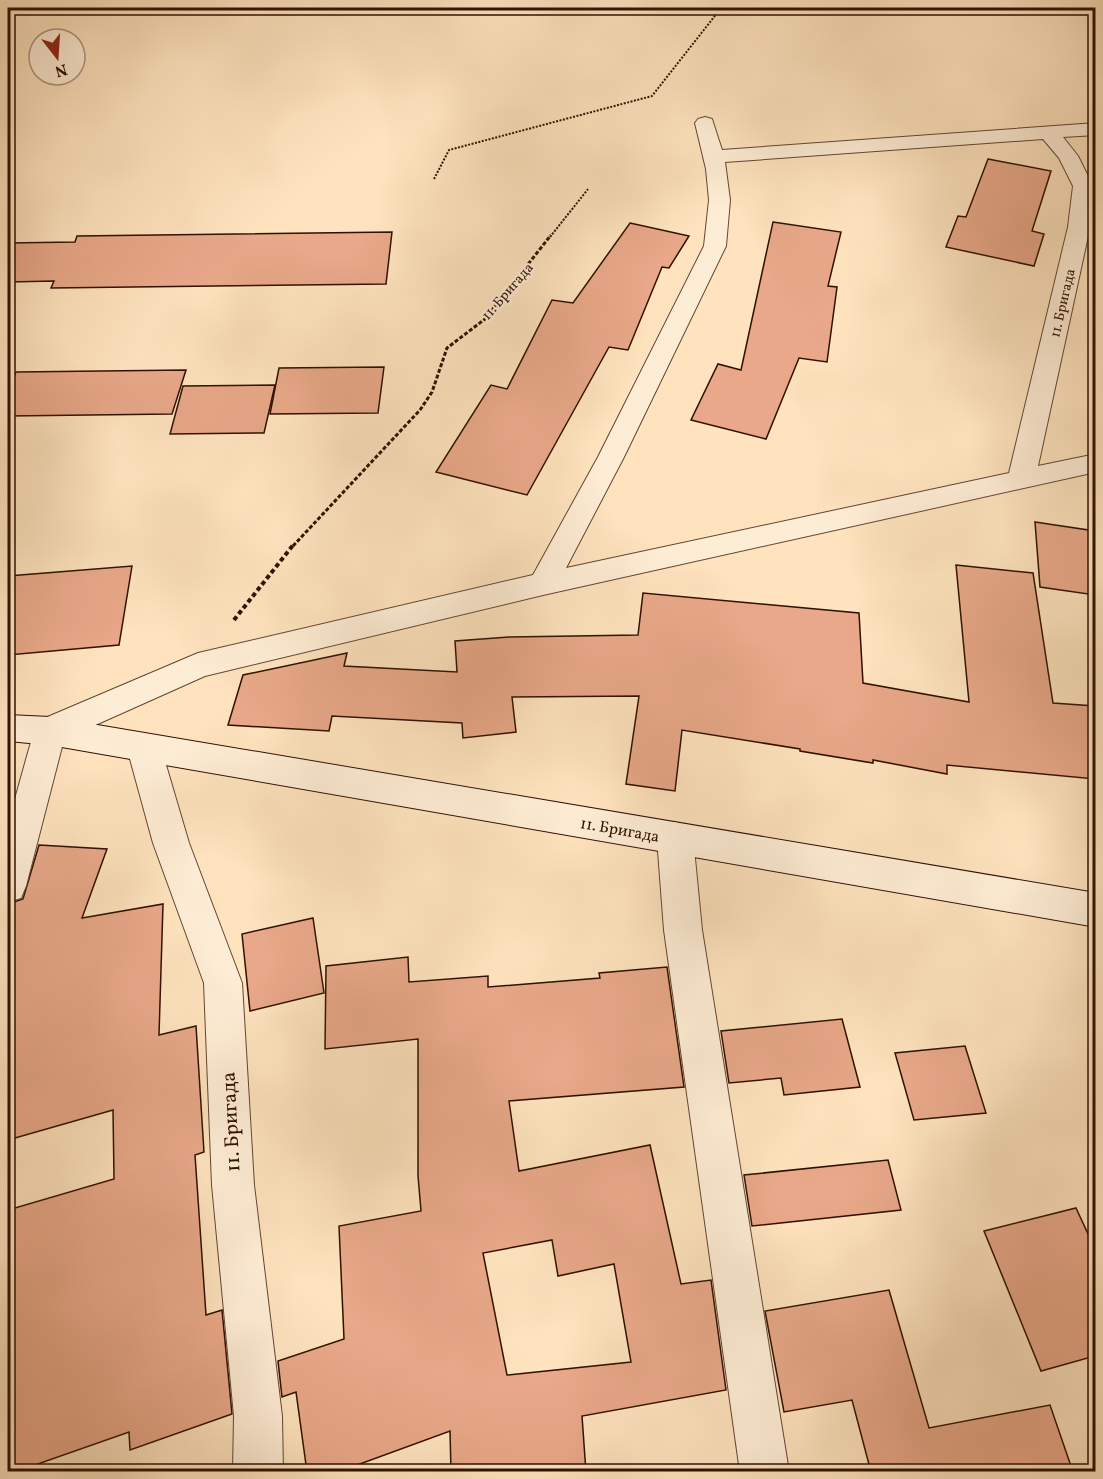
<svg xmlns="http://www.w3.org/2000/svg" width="1103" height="1479" font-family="Vollkorn,serif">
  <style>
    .building { fill: #e8a889; stroke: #2f1001; stroke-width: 1.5; fill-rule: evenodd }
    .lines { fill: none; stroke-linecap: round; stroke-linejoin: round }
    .minor-casing { stroke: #634530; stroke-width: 2 }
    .secondary-casing { stroke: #2f1001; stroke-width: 2 }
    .path-far2 { stroke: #2f1001; stroke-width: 2; stroke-dasharray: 2 1.5; stroke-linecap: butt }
    .path-far1 { stroke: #2f1001; stroke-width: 3; stroke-dasharray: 4 2; stroke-linecap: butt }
    .path { stroke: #2f1001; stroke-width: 4; stroke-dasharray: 4.5 3; stroke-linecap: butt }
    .minor { fill: #feedd5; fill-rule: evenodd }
    .secondary { fill: #feedd5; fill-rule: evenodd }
    .labels { text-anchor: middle; stroke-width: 4.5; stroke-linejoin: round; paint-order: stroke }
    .far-street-label { font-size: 14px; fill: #2f1001; stroke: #feedd5 }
    .street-label { font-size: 16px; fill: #2f1001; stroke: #feedd5 }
    .near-street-label { font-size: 20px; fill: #2f1001; stroke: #feedd5 }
  </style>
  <rect width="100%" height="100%" fill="#fee3be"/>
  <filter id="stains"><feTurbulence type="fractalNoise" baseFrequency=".00333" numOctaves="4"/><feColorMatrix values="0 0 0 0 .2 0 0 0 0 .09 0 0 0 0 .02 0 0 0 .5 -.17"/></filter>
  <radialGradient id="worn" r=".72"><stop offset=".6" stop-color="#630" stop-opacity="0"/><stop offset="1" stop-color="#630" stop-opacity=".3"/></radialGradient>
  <g class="building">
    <polygon points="988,159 1051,171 1032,231 1044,234 1034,266 946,247 958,216 966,217"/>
    <polygon points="773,222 841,232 828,286 837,287 827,362 799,358 766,439 691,420 718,364 741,370"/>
    <polygon points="630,223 689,236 669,268 662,267 628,350 609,347 527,495 436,472 491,385 507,389 552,300 573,303"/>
    <polygon points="392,232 386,284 51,288 54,281 8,282 8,243 75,242 77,236"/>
    <polygon points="384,367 378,413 270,414 279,368"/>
    <polygon points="186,370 172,414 8,416 8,391 16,372"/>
    <polygon points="275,385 264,433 170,434 183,386"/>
    <polygon points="1035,522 1095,531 1095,595 1040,587"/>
    <polygon points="956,565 1033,573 1053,703 1095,706 1095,779 947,765 947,774 873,760 873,763 800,751 800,749 682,730 675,791 626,784 639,696 512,697 516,732 463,738 462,723 332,716 329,731 228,725 243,675 347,653 344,666 457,672 455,641 509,637 638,635 643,593 859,613 863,683 969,702"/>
    <polygon points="132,566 119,645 8,655 8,576"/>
    <polygon points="39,845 107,849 82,918 163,904 159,1035 196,1026 204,1152 195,1155 206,1315 222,1310 232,1414 130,1450 129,1432 15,1472 8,1472 8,1210 114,1179 113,1110 8,1140 8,904 23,899"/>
    <polygon points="313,918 324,993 250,1011 242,934"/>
    <path d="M408,957l1,25 79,-6v11l112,-9 -1,-5 68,-6 17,120 -175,14 10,70 131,-26 31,139 30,-4 15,110 -144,26 4,56h-135l-1,-41 -112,41h-31l-11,-80 -14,5 -4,-36 66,-22 -5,-113 82,-15 -3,-35v-137l-93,10 1,-83zM552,1240l6,36 56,-12 17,98 -124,13 -24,-122z"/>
    <polygon points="842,1019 860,1087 784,1095 781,1078 729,1083 721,1031"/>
    <polygon points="965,1046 986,1113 914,1120 895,1053"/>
    <polygon points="888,1160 901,1210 752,1226 744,1175"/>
    <polygon points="1076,1208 1095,1249 1095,1356 1041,1371 984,1231"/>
    <polygon points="889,1290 929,1428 1050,1405 1073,1472 871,1472 852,1400 784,1412 765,1311"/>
  </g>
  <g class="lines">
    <g class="minor-casing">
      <g id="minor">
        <path d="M705,117l7,2 10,31 374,-27v12l-33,2 15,19 15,30 -3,41 -52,239 58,-12v18l-553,123 -338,81 -141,63 -38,147 -5,12 -13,4v-78l26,-93 4,-10 160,-68 335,-78 65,-118 106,-211 5,-46 -3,-31 -11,-46 3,-4zM1043,139l16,19 14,28 -5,41 -59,246 -443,95 58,-111 102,-211 4,-46 -5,-38z"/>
        <polygon points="144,734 156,738 161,748 189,843 242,983 254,1185 282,1416 283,1472 233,1472 234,1416 212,1185 204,983 153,843 127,748 132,738"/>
        <polygon points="675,822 687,827 693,838 702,930 789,1472 740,1472 664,930 657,838 663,827"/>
      </g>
    </g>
    <g class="secondary-casing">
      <polygon id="secondary" points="8,715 50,717 1096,893 1096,927 50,745 8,741"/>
    </g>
    <g class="path-far2">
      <polyline points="434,179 449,150 652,96 721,8"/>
      <polyline points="550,237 588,189"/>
    </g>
    <polyline class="path-far1" points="293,546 420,410 432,392 447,348 485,319 551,235"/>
    <polyline class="path" points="234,620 294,544"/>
    <use href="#minor" class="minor"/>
    <use href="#secondary" class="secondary"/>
  </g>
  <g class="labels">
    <g class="far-street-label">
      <text transform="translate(507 291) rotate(-49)" y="5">11. Бригада</text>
      <text transform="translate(1062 303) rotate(-77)" y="5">11. Бригада</text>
    </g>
    <g class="street-label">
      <text transform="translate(620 829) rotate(10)" y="6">11. Бригада</text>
    </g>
    <g class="near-street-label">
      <text transform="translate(230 1122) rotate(-93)" y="7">11. Бригада</text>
    </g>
  </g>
  <rect width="1103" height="1479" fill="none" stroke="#fee3be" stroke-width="30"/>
  <rect x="9" y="9" width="1085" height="1461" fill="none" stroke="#2f1001" stroke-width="3"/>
  <rect x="15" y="15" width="1073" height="1449" fill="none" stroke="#2f1001" stroke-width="1.5"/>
  <g transform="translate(57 57) rotate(163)"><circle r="28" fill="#feedd5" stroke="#ab9580" stroke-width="1.5"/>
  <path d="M0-4.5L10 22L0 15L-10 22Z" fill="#8f2418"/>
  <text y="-9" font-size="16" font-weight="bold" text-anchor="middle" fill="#2f1001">N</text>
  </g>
  <rect width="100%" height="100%" filter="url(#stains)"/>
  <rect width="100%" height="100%" fill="url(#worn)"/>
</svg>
